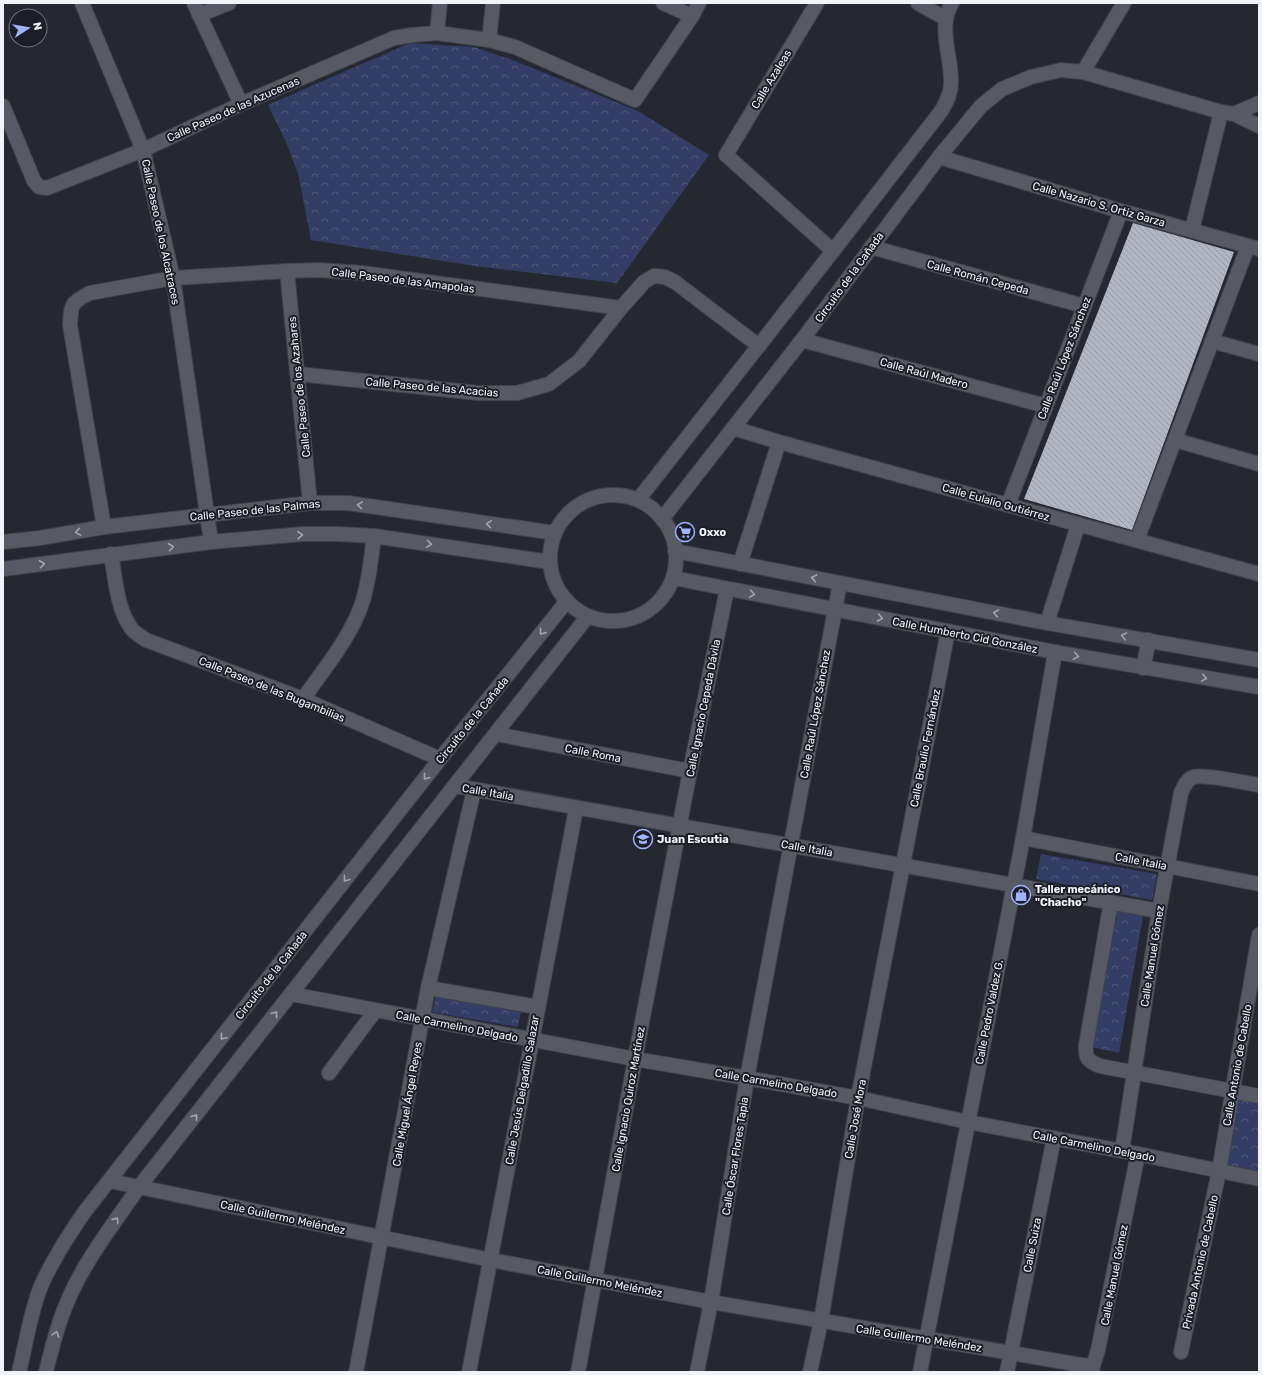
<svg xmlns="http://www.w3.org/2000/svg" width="1262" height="1375" font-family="Rubik,sans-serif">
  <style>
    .park { fill: url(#park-crowns) }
    .building { fill: url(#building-back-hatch) }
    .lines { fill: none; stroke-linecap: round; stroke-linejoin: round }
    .minor-casing { stroke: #41434a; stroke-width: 16 }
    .minor { stroke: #575a65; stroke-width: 14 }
    .oneway { stroke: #a4a6af }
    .labels { text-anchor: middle; stroke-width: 4; stroke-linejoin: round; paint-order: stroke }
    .street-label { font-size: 11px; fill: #f1f3f9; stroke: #1c1e27 }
    .poi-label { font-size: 11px; font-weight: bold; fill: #f1f3f9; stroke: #1c1e27; text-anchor: start }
  </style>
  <defs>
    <pattern id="park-crowns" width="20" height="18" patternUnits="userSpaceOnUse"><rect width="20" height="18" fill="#343d65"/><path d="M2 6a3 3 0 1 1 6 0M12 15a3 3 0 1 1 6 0" fill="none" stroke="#525a7c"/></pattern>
    <pattern id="building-back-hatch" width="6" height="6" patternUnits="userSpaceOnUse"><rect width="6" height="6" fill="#b2b6c2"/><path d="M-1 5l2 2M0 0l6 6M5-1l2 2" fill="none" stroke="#989ba4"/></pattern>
  </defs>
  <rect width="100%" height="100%" fill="#252831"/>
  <g class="park">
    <polygon points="410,43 474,47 515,61 638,111 709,155 617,283 475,266 311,240 298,173 285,140 268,105"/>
    <polygon points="1041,854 1157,874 1152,900 1036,879"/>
    <polygon points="1118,910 1143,916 1119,1053 1092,1047"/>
    <polygon points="436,996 521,1012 518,1027 432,1012"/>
    <polygon points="1235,1095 1259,1100 1259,1172 1221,1165"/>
  </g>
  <polygon class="building" points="1133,223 1234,252 1132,530 1024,499"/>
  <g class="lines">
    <g class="minor-casing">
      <g id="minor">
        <polyline points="82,3 143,150 173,278 211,542"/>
        <polyline points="194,3 241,104"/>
        <polyline points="663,3 692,16"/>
        <polyline points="817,3 726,155 833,251"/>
        <polyline points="918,3 946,19"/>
        <polyline points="199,15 229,3"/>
        <polyline points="437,33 440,3"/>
        <polyline points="489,40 493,3"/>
        <polyline points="1083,72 1124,3"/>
        <polyline points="3,106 34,181 39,187 47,188 143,150 241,104 394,38 412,35 437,33 489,40 515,47 635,100 692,16 699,3"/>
        <polyline points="1234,114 1259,103"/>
        <polyline points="939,157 1121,211 1259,249"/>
        <polyline points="1192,230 1221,112"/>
        <polyline points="871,247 1084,306"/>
        <polyline points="287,271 310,503"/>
        <polyline points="802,340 1046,406"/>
        <polyline points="1212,341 1259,354"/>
        <polyline points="298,374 478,393 517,393 549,384 579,361 621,308 644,282 654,276 665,277 675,282 759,346"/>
        <polyline points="733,428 779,442 1259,574"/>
        <polyline points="1175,440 1259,464"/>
        <circle cx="613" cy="558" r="63"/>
        <path d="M638,500l195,-249 109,-141c5,-9 9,-17 9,-27 1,-27 -14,-55 1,-80"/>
        <polyline points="1008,505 1121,211"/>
        <polyline points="662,519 802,340 939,157 981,106 1002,89 1031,77 1061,70 1083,72 1221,112 1234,114 1259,126"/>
        <path d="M104,527l-34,-202c1,-20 1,-23 20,-32l83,-15 114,-7 32,-1 43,3 259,35"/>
        <polyline points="1137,540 1248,246"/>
        <polyline points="3,542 40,538 104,527 310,503 348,503 555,533"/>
        <polyline points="675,551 1047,623 1259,660"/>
        <path d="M111,554c4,23 6,55 20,74 3,5 10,8 15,12l157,59 137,60"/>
        <polyline points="740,564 779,442"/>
        <polyline points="3,569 211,542 303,534 338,534 374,536 550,562"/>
        <polyline points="673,578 1055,652 1259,687"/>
        <polyline points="1047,623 1078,525"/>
        <polyline points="1143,668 1149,640"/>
        <path d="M303,699c19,-27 42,-55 55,-85 10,-23 13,-54 16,-78"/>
        <polyline points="496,734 690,771"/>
        <polyline points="456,786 1159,911"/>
        <polyline points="1023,838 1259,884"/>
        <path d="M1111,902l-25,143c-1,14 2,16 14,21l159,30"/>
        <polyline points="428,988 538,1007"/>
        <polyline points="291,994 635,1059 747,1078 858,1098 968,1122 1138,1154 1259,1179"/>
        <polyline points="329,1073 375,1011"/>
        <path d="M1122,1151l37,-240 22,-118c3,-7 6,-14 13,-16 11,-3 52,6 65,8"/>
        <polyline points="110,1181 491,1260 711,1302 1093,1367"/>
        <polyline points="1181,1352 1219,1171 1259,935"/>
        <path d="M19,1372c7,-28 11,-59 22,-86 12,-27 28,-52 45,-76l354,-451 127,-158"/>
        <path d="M46,1372c5,-21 10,-42 18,-62 17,-45 48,-84 75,-123l449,-571"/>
        <polyline points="356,1372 428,988 474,790"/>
        <polyline points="469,1372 576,809"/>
        <polyline points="578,1372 635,1059 690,771 727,589"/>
        <polyline points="697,1372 711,1302 747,1078 840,583"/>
        <polyline points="810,1372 821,1321 858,1098 948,631"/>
        <polyline points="920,1372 1023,838 1055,652"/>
        <polyline points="1007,1372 1054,1138"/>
        <polyline points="1091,1372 1098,1350 1138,1154"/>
      </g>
    </g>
    <use href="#minor" class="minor"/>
  </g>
  <defs><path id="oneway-chevron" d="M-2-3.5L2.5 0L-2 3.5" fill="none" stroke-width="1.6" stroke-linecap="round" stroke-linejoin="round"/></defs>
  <g class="oneway">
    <use href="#oneway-chevron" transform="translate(360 505) rotate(-172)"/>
    <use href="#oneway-chevron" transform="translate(489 524) rotate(-172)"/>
    <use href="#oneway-chevron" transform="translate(78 532) rotate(171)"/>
    <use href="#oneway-chevron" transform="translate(300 535) rotate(-4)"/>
    <use href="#oneway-chevron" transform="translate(429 544) rotate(8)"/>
    <use href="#oneway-chevron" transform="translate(171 547) rotate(-7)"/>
    <use href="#oneway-chevron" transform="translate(42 564) rotate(-7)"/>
    <use href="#oneway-chevron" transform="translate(814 578) rotate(-169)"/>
    <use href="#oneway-chevron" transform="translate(752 594) rotate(10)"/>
    <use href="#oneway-chevron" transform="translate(996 613) rotate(-169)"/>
    <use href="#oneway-chevron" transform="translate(880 618) rotate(11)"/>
    <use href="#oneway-chevron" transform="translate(542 632) rotate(129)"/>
    <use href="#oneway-chevron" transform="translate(1124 636) rotate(-170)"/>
    <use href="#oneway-chevron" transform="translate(1076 656) rotate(10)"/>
    <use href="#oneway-chevron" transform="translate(1204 678) rotate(10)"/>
    <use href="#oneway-chevron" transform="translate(426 777) rotate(128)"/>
    <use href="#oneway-chevron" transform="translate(346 879) rotate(128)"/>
    <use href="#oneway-chevron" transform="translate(275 1014) rotate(-52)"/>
    <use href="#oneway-chevron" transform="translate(223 1037) rotate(128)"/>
    <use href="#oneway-chevron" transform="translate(195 1117) rotate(-52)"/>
    <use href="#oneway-chevron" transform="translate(116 1220) rotate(-55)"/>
    <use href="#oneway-chevron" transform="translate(56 1334) rotate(-72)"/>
  </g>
  <defs>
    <g id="supermarket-ring" transform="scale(1)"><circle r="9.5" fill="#1c1e27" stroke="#a1b3fd" stroke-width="1.5"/><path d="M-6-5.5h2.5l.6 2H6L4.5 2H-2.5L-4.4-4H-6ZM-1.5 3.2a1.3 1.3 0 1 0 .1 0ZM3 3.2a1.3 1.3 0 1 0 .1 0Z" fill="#a1b3fd"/></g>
    <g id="university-ring" transform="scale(1)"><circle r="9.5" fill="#1c1e27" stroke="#a1b3fd" stroke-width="1.5"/><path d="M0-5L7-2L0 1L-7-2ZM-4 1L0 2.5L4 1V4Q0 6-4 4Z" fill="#a1b3fd"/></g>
    <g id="shop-ring" transform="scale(1)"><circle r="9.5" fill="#1c1e27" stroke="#a1b3fd" stroke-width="1.5"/><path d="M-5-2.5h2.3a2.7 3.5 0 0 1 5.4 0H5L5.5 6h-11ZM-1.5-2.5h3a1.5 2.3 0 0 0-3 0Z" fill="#a1b3fd"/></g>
  </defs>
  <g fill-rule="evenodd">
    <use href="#supermarket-ring" x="685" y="532"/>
    <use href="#university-ring" x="643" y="839"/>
    <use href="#shop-ring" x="1021" y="895"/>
  </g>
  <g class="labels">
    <g class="street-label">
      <text transform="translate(771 79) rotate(-59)" y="4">Calle Azaleas</text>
      <text transform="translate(233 109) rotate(-24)" y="4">Calle Paseo de las Azucenas</text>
      <text transform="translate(1099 204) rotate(16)" y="4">Calle Nazario S. Ortiz Garza</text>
      <text transform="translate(161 232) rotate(78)" y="4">Calle Paseo de los Alcatraces</text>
      <text transform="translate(849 277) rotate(-54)" y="4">Circuito de la Cañada</text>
      <text transform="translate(978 277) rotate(15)" y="4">Calle Román Cepeda</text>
      <text transform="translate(403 280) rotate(7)" y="4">Calle Paseo de las Amapolas</text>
      <text transform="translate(1064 358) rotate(-69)" y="4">Calle Raúl López Sánchez</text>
      <text transform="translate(924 373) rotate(15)" y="4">Calle Raúl Madero</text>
      <text transform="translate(299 387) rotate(-96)" y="4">Calle Paseo de los Azahares</text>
      <text transform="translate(432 387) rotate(5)" y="4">Calle Paseo de las Acacias</text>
      <text transform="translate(996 502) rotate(16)" y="4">Calle Eulalio Gutiérrez</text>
      <text transform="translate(255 510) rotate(-6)" y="4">Calle Paseo de las Palmas</text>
      <text transform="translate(965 635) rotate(11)" y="4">Calle Humberto Cid González</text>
      <text transform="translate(272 689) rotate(22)" y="4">Calle Paseo de las Bugambilias</text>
      <text transform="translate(703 708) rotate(-79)" y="4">Calle Ignacio Cepeda Dávila</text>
      <text transform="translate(815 714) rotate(-80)" y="4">Calle Raúl López Sánchez</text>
      <text transform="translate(472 720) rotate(-51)" y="4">Circuito de la Cañada</text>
      <text transform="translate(925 748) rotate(-79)" y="4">Calle Braulio Fernández</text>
      <text transform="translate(593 753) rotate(11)" y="4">Calle Roma</text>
      <text transform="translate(488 792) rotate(10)" y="4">Calle Italia</text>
      <text transform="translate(807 848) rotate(10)" y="4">Calle Italia</text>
      <text transform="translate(1141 861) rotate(11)" y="4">Calle Italia</text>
      <text transform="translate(1152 956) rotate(-81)" y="4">Calle Manuel Gómez</text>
      <text transform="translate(271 975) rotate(-52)" y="4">Circuito de la Cañada</text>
      <text transform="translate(989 1012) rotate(-79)" y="4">Calle Pedro Valdez G.</text>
      <text transform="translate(457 1026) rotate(11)" y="4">Calle Carmelino Delgado</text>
      <text transform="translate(1237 1065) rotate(-80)" y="4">Calle Antonio de Cabello</text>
      <text transform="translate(776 1083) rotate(10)" y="4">Calle Carmelino Delgado</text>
      <text transform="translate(522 1090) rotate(-80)" y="4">Calle Jesús Delgadillo Salazar</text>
      <text transform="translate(628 1099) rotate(-80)" y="4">Calle Ignacio Quiroz Martínez</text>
      <text transform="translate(407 1104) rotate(-80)" y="4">Calle Miguel Ángel Reyes</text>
      <text transform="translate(855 1119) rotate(-80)" y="4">Calle José Mora</text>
      <text transform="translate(1094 1146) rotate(11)" y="4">Calle Carmelino Delgado</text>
      <text transform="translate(735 1156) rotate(-81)" y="4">Calle Óscar Flores Tapia</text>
      <text transform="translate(283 1217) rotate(12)" y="4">Calle Guillermo Meléndez</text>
      <text transform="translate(1032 1245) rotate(-79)" y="4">Calle Suiza</text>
      <text transform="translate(1200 1262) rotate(-78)" y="4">Privada Antonio de Cabello</text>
      <text transform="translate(1114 1275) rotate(-79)" y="4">Calle Manuel Gómez</text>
      <text transform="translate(600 1281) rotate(11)" y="4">Calle Guillermo Meléndez</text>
      <text transform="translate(919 1338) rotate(9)" y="4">Calle Guillermo Meléndez</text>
    </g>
    <g class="poi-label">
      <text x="699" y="536">Oxxo</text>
      <text x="657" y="843">Juan Escutia</text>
      <text x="1035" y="893">Taller mecánico<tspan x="1035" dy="13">"Chacho"</tspan></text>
    </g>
  </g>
  <rect width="1262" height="1375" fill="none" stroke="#f1f3f9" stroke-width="8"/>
  <g transform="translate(28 28) rotate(78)"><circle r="19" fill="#1c1e27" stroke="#71737b"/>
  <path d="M0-3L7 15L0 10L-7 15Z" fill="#a1b3fd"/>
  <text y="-6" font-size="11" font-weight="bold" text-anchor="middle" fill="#f1f3f9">N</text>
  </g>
</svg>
